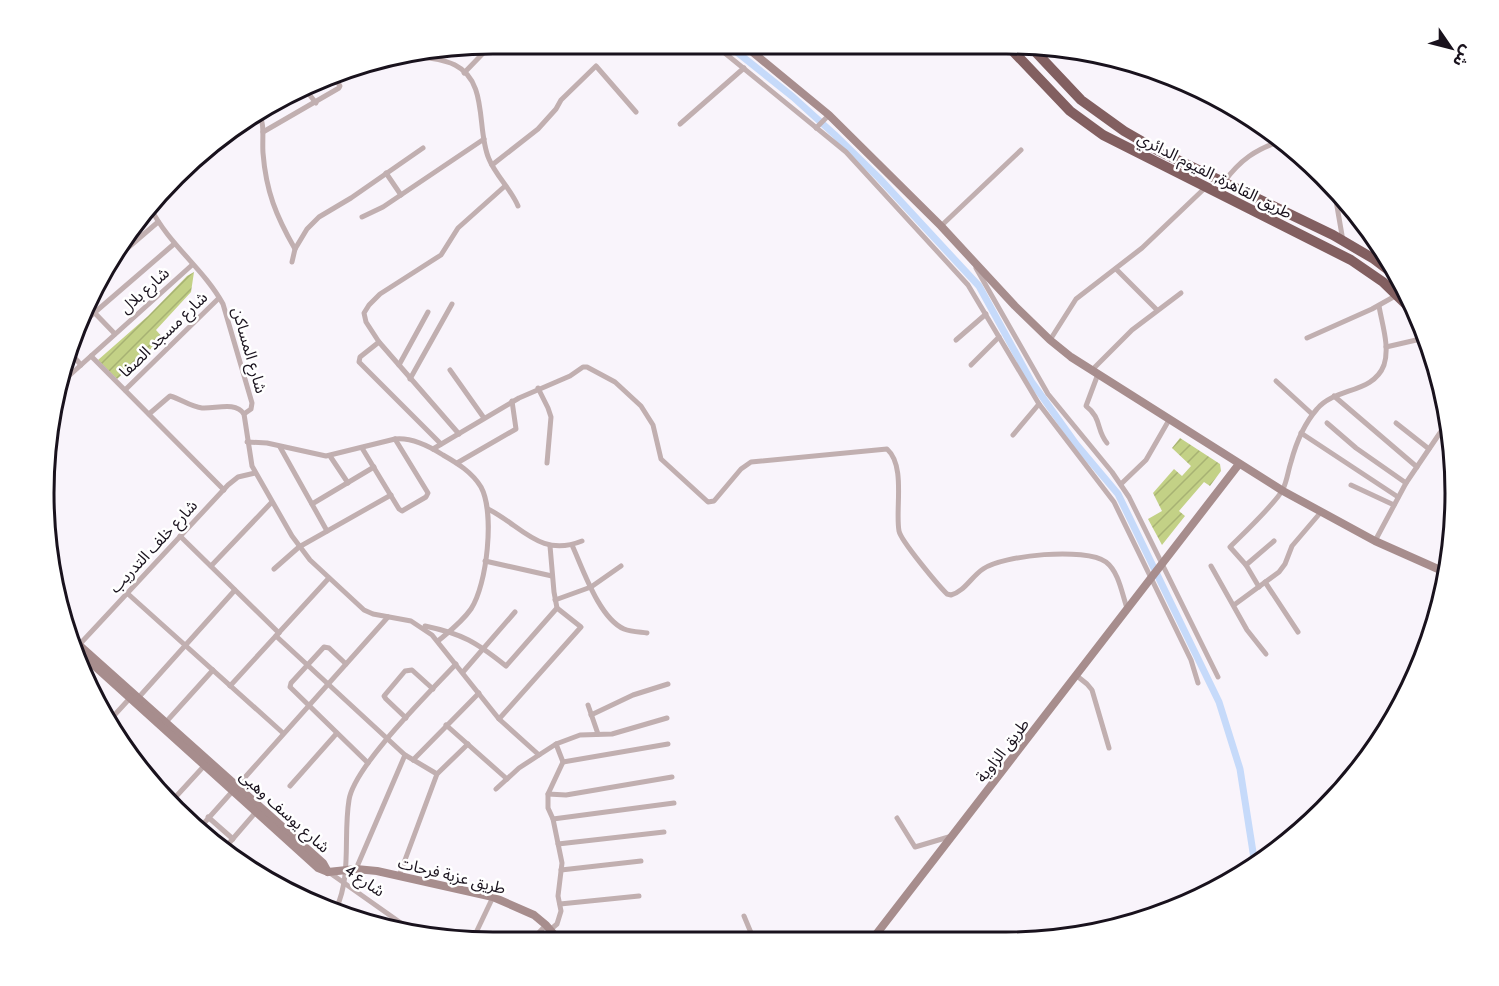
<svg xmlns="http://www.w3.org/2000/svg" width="1499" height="986" font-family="Cabin,'Noto Sans Arabic',sans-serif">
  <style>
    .garden { fill: url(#garden-furrows) }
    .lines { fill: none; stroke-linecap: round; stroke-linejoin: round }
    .canal { stroke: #c6dafa; stroke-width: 7 }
    .street { stroke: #c1afb0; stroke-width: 5 }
    .secondary { stroke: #a78d8d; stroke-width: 8 }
    .highway { stroke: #825f60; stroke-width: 10 }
    .labels { text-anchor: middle; stroke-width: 5; stroke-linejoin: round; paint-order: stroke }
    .street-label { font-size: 16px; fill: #19121d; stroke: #fff }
    .rim { fill: none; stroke: #19121d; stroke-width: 3 }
  </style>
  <defs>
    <pattern id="garden-furrows" width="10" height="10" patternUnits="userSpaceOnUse" patternTransform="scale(1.5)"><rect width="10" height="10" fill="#c3d186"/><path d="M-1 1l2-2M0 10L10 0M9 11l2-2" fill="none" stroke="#a7b273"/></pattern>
  </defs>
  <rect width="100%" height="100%" fill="#f9f4fb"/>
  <g class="garden">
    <polygon points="194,272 191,292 156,330 163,338 117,379 98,360 148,316 187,276"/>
    <polygon points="1180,438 1220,464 1221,471 1210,486 1204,482 1179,511 1185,516 1162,545 1148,519 1162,511 1153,493 1174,469 1182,476 1191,466 1172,448"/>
  </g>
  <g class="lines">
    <polyline class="canal" points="728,45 793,97 835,135 879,178 979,286 1031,381 1076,444 1118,494 1219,702 1240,769 1255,865"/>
    <g class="street">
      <polyline points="715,45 846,152 968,285 1039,404 1114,502 1191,660 1198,683"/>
      <path d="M418,56c12,3 26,3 37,9 34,17 21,65 34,94 7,17 22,30 29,47"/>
      <polyline points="464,73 492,44"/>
      <polyline points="305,89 316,103"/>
      <path d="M259,112c6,13 3,27 4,41 3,38 13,63 32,96"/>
      <polyline points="680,124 744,68"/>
      <polyline points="816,128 829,115"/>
      <polyline points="263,132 339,88 340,86 333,75"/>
      <polyline points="492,165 538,129 556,109 561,100 596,66 636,112"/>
      <polyline points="386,173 401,195"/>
      <path d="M1224,182c16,-22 32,-33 57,-41"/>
      <polyline points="1334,189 1343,241"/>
      <path d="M150,207c19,38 54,62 73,97l29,99 -1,6 -7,5"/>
      <polyline points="362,217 383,207 484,139"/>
      <polyline points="941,226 1021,150"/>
      <polyline points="115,259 158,222"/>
      <polyline points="292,262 295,249 307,229 319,217 351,198 423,148"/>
      <polyline points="976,268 1048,394 1112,472 1129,497 1218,677"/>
      <polyline points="1116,269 1157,310"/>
      <polyline points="89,307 115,334"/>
      <polyline points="79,326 174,244"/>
      <polyline points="1307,338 1372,309 1397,295"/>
      <polyline points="956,340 986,314"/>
      <polyline points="1050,340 1076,299 1142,248 1206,187"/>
      <polyline points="379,342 360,357 359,362 441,444"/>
      <polyline points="1386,347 1425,338"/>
      <polyline points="67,349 81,365"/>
      <polyline points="91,356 224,490"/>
      <polyline points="399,365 428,312"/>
      <polyline points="971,365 999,337"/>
      <polyline points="450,370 484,418"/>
      <polyline points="1092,370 1132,330 1181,293"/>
      <path d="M1098,374l-12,32c16,12 10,24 21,37"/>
      <polyline points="410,379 452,304"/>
      <polyline points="1276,381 1312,414"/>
      <polyline points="61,383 192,265"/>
      <polyline points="538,388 548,408 551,417 547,463"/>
      <polyline points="125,390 219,298"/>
      <polyline points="1334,396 1417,467"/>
      <path d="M149,414l21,-18c11,3 21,11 32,12 14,1 33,-7 42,6l8,52 40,70 18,24 54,50 9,4 38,7 21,14 67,84 40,36 17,-11 7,18 -15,32v14l5,11 9,44 -4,33 3,15 -4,13 -7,6"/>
      <polyline points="1327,423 1356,448 1406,483"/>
      <polyline points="1396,423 1429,449"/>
      <polyline points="1301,433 1398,497"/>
      <polyline points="459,434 379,342 366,322 364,313 369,305 380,294 441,255 458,228 505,186"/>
      <polyline points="1013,435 1039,404"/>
      <path d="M247,442l20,1 59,13 69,-17c17,-2 34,7 48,16 14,8 29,17 38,32 14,26 6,98 -10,122 -9,13 -21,22 -33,32"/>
      <polyline points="280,447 327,531"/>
      <polyline points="362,448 399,509 402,511 426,497 428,493 395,439"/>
      <path d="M433,449l86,-51 51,-22 13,-9h4l28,15 26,24 12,19 8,34 47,43 6,-1 27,-32 10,-7 136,-13c19,17 8,60 12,82 2,10 39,54 48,63l4,1c14,-4 20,-18 32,-26 20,-14 102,-22 123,-7 13,10 16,32 21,46"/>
      <polyline points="330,456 348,483"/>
      <polyline points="457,463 516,429 512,401"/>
      <polyline points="1121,484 1146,460 1169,420"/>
      <polyline points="1351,485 1394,505"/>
      <polyline points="312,504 374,467"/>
      <path d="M488,509c34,17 52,49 94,32"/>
      <polyline points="180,536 279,633"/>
      <polyline points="1375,541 1406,483 1448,421"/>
      <path d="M572,545c11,24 27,73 52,84 7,3 16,3 23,4"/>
      <polyline points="485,561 552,576"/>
      <polyline points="1246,565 1274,541"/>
      <polyline points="211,566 271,503"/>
      <polyline points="1211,566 1247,630 1266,654"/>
      <polyline points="274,569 299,547 391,495"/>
      <polyline points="1265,582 1298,632"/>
      <path d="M1259,587l-13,-22 -16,-18c12,-12 47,-45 53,-58 4,-8 5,-18 8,-27 5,-19 13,-38 26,-53 18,-22 56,-15 67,-44 6,-18 -2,-41 -5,-59"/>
      <polyline points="127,593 283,733"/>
      <polyline points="555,600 591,587 621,566"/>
      <polyline points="1234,605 1279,572 1285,564 1292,546 1321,512"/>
      <path d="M425,626c38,8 51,16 81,40l51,-58 -3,-16 -4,-46"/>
      <polyline points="276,636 405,755 437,774"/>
      <polyline points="79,645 228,485 238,477 255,473"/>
      <polyline points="346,664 329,648 324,647 291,683 290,687 368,763"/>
      <polyline points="463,672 515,612"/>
      <polyline points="1077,676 1087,684 1092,690 1109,748"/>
      <polyline points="230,686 329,578"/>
      <polyline points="139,697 235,590"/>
      <polyline points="588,705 598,734"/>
      <polyline points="591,715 633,695 668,684"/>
      <polyline points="406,718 386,699 384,696 405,671 412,670 433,689"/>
      <polyline points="499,719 581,627 557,608"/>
      <polyline points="109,721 131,697"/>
      <polyline points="166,722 213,670"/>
      <polyline points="446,725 507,779"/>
      <polyline points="556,744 580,735 612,734 667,718"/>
      <polyline points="413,760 479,693"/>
      <polyline points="563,762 668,744"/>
      <polyline points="290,786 337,733"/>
      <polyline points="496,789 519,768 539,755"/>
      <polyline points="548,794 566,795 672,777"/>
      <polyline points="171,802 204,766"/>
      <polyline points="208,817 233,839"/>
      <polyline points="897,818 915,847 952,836"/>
      <polyline points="553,819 674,803"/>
      <polyline points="197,831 388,617"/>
      <polyline points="558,844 664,832"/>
      <polyline points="224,849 256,812"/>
      <polyline points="356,869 405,755"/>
      <polyline points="561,870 641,861"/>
      <polyline points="330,873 415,933"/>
      <polyline points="261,874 264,873 278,885"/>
      <polyline points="399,876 437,774 468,744"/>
      <polyline points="560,904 639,896"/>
      <path d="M336,909c16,-34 7,-73 13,-109 5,-34 82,-109 107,-136"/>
      <polyline points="744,916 754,940"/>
      <polyline points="473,939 493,897"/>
      <polyline points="533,939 546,925"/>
    </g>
    <g class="secondary">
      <polyline points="744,45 829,115 941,226 1015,306 1050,340 1071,357 1283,491 1375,541 1447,573"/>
      <polyline points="76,648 79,645 323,863 328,872"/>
      <polyline points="78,651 318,868 328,872 356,869 377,871 493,897 534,915 546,925 558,939"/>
      <polyline points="871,941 1239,464"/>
    </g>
    <g class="highway">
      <polyline points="1009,47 1070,111 1103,135 1351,260 1383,282 1417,315"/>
      <polyline points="1031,47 1081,100 1124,131 1157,150 1333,235 1374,259 1399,278"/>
    </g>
  </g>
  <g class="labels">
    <g class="street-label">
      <text transform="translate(1215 175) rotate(27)" y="6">طريق القاهرة, الفيوم الدائري</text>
      <text transform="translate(144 290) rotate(-42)" y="6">شارع بلال</text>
      <text transform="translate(163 334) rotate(-44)" y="6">شارع مسجد الصفا</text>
      <text transform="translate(250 350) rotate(74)" y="6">شارع المساكن</text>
      <text transform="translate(153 546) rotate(-47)" y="6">شارع خلف التدريب</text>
      <text transform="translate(1002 750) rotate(-52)" y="6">طريق الزاوية</text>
      <text transform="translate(285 811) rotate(42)" y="6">شارع يوسف وهبى</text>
      <text transform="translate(452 875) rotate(14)" y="6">طريق عزبة فرحات</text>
      <text transform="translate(365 880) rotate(34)" y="6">شارع 4</text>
    </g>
  </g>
  <path d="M0 0H1499V986H0ZM493 54H1006A439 439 0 0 1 1445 493V493A439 439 0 0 1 1006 932H493A439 439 0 0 1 54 493V493A439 439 0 0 1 493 54Z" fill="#fff" fill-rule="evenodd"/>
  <path class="rim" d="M493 54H1006A439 439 0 0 1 1445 493V493A439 439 0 0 1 1006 932H493A439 439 0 0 1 54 493V493A439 439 0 0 1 493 54Z"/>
  <g transform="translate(1451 48) rotate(125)" stroke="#ffffff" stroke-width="4.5" paint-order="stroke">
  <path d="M0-4.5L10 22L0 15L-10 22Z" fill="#19121d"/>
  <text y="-9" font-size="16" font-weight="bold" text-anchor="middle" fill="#19121d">ش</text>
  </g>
</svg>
